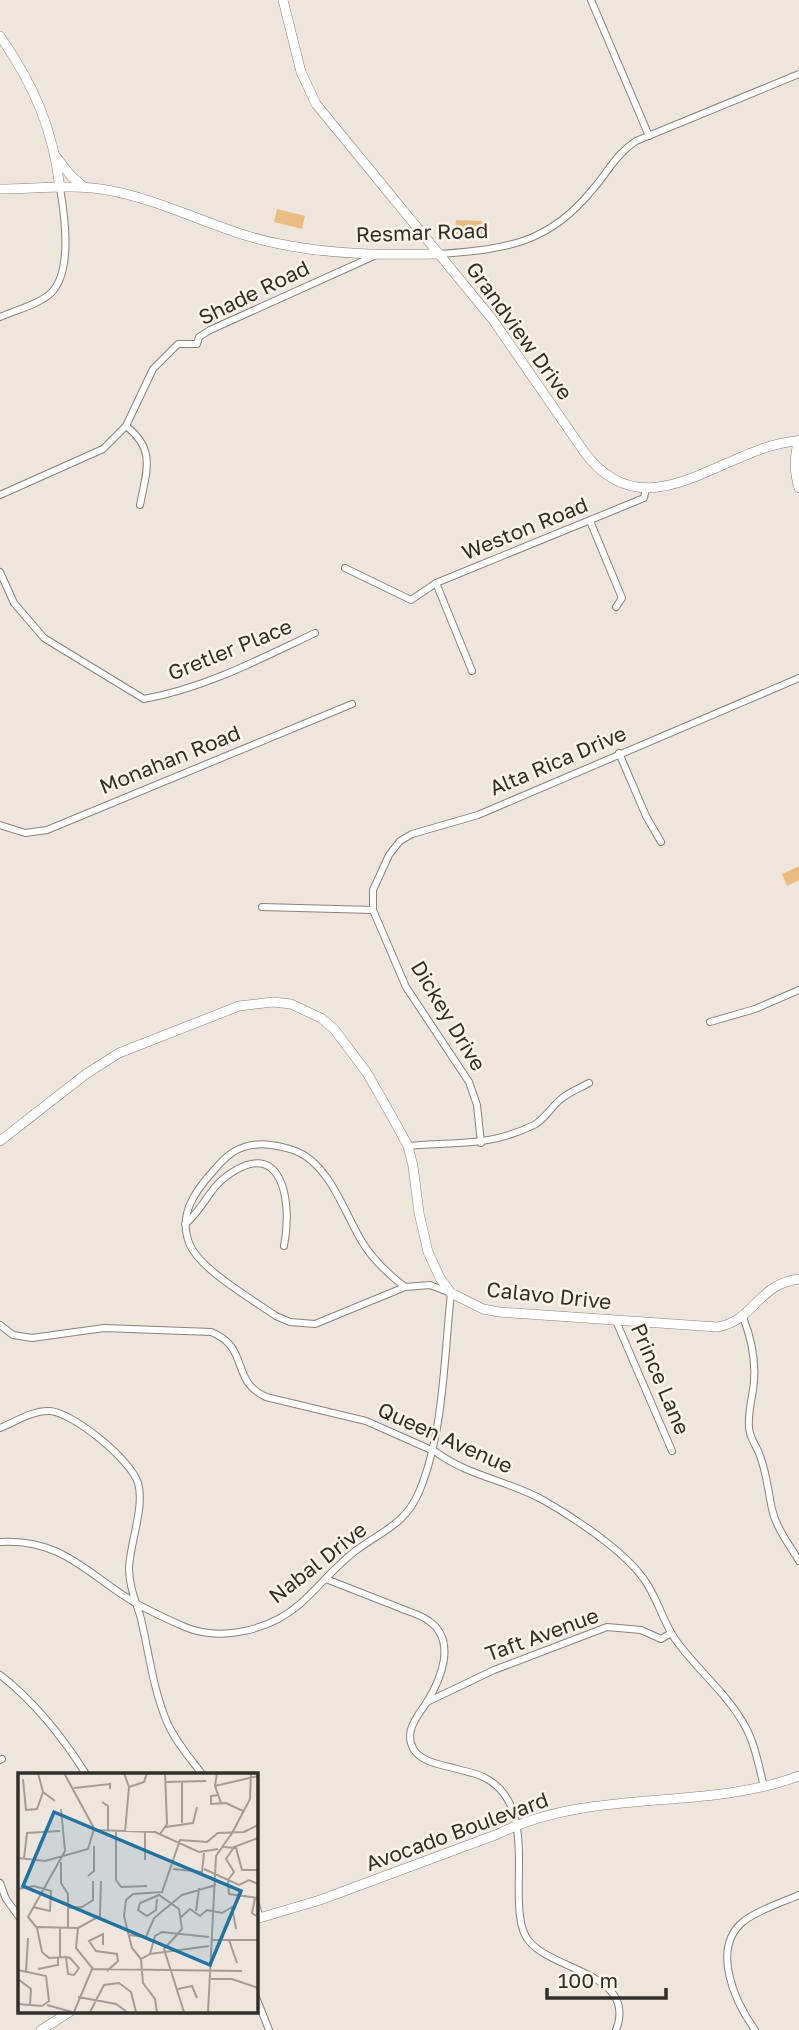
<svg xmlns="http://www.w3.org/2000/svg" width="799" height="2030" font-family="'Golos Text',sans-serif">
  <style>
    .green { fill: #ebbc81 }
    .lines { fill: none; stroke-linecap: round; stroke-linejoin: round }
    .street-casing { stroke: #89827a; stroke-width: 8 }
    .secondary-casing { stroke: #89827a; stroke-width: 10 }
    .street { stroke: #fff; stroke-width: 6 }
    .secondary { stroke: #fff; stroke-width: 9 }
    .labels { text-anchor: middle; stroke-width: 5; stroke-linejoin: round; paint-order: stroke }
    .street-label { font-size: 21px; fill: #322f2b; stroke: #fcf4ea }
    .inset-road { fill: none; stroke: #a39d96; stroke-width: 2 }
    .view { fill: #2173a4; fill-opacity: 0.15; stroke: #2173a4; stroke-width: 3.5 }
    .inset-edge { fill: none; stroke: #322f2b; stroke-width: 3.5 }
  </style>
  <rect width="100%" height="100%" fill="#eee6dd"/>
  <g class="green">
    <polygon points="277,209 305,216 302,229 274,222"/>
    <polygon points="456,220 484,221 484,234 455,234"/>
    <polygon points="799,866 799,880 787,886 782,874"/>
  </g>
  <g class="lines">
    <g class="street-casing">
      <g id="street">
        <polyline points="591,0 649,136"/>
        <path d="M440,254c66,-5 109,-10 153,-65 15,-17 23,-35 43,-48l163,-67"/>
        <path d="M0,317c16,-7 37,-12 50,-23 23,-21 15,-77 10,-106"/>
        <path d="M126,426c31,24 20,46 14,79"/>
        <polyline points="0,495 103,449 126,426 153,369 178,344 197,344 199,337 210,330 374,256"/>
        <polyline points="590,521 622,598 616,607"/>
        <polyline points="345,568 411,600 436,583 644,498 646,488"/>
        <path d="M0,572l14,31 30,35 100,61c61,-11 116,-40 171,-66"/>
        <polyline points="436,583 472,671"/>
        <polyline points="619,753 646,816 661,842"/>
        <polyline points="0,825 25,833 47,830 352,704"/>
        <polyline points="262,907 373,910"/>
        <polyline points="710,1022 755,1009 799,990"/>
        <polyline points="481,1143 477,1105 469,1082 406,987 373,910 373,890 389,855 400,841 412,834 478,815 799,678"/>
        <path d="M408,1146c48,-5 78,2 126,-21 11,-6 17,-18 27,-26 8,-7 19,-11 28,-16"/>
        <path d="M185,1224c16,-12 23,-33 38,-45 59,-47 70,22 61,67"/>
        <path d="M743,1317c9,23 14,47 10,73 -2,12 -5,24 -4,37 0,11 8,19 11,29 7,18 8,35 12,53 4,19 17,35 27,52"/>
        <polyline points="616,1321 672,1451"/>
        <path d="M0,1325l13,10 19,3 72,-10 107,4c39,15 19,49 55,65l100,24 70,31c32,24 73,29 107,48 30,17 80,50 100,78 14,18 19,42 32,61 21,30 52,54 70,87 10,18 14,41 19,61"/>
        <path d="M0,1428c15,-6 33,-18 50,-17 24,2 81,49 88,72 7,23 -8,60 -9,85 0,19 7,33 12,51 8,34 12,70 26,103 8,19 23,36 35,52"/>
        <path d="M0,1542c63,-4 89,34 137,62 15,8 32,16 48,23 37,15 85,3 115,-23 20,-18 37,-40 58,-55 25,-18 48,-26 61,-57 25,-59 25,-135 32,-199l-21,-8 -25,2c-17,-13 -33,-28 -44,-47 -17,-28 -31,-75 -65,-89 -17,-6 -35,-10 -52,-4 -13,4 -21,13 -29,22 -20,22 -38,46 -25,76 11,25 63,55 86,71l14,6 25,2 90,-37"/>
        <path d="M326,1579c23,9 46,18 69,27 11,5 25,8 34,15 28,20 12,58 -2,81 -10,15 -24,30 -13,48 9,13 29,15 43,19 10,3 21,4 30,10 46,26 27,95 33,137 1,9 4,19 9,25 24,30 109,33 87,89"/>
        <path d="M0,1675c34,26 63,63 86,99"/>
        <polyline points="427,1702 494,1670 607,1627 641,1630 661,1639 671,1633"/>
        <polyline points="0,1760 2,1759"/>
        <polyline points="0,1883 6,1899 19,1917"/>
        <polyline points="256,1905 260,1918"/>
        <polyline points="256,1997 269,2030"/>
        <path d="M755,2030c-20,-28 -45,-82 -11,-109 16,-12 37,-18 55,-26"/>
      </g>
    </g>
    <g class="secondary-casing">
      <g id="secondary">
        <path d="M283,0l18,72 15,32 177,216 92,133c63,83 140,-8 213,-12"/>
        <path d="M0,36c34,49 53,93 60,152"/>
        <polyline points="57,158 71,176 84,187"/>
        <path d="M0,189c35,0 72,-5 107,1 61,11 114,43 173,54 53,11 106,11 160,10"/>
        <path d="M799,440c-5,16 -5,32 0,48"/>
        <path d="M0,1141l86,-67 33,-21 120,-47 34,-4 18,2 30,14 13,11 33,44 24,42 17,31 5,20 6,47 9,39 12,26 11,15 32,16 16,3 218,15c38,-6 40,-43 82,-48"/>
        <path d="M256,1919l64,-19 178,-66c93,-47 205,-22 301,-58"/>
        <polyline points="41,2030 71,2011"/>
      </g>
    </g>
    <use href="#street" class="street"/>
    <use href="#secondary" class="secondary"/>
  </g>
  <g class="labels">
    <g class="street-label">
      <text transform="translate(422 233) rotate(-2)" y="7">Resmar Road</text>
      <text transform="translate(254 293) rotate(-26)" y="7">Shade Road</text>
      <text transform="translate(519 331) rotate(54)" y="7">Grandview Drive</text>
      <text transform="translate(525 529) rotate(-22)" y="7">Weston Road</text>
      <text transform="translate(230 650) rotate(-22)" y="7">Gretler Place</text>
      <text transform="translate(170 760) rotate(-22)" y="7">Monahan Road</text>
      <text transform="translate(558 761) rotate(-23)" y="7">Alta Rica Drive</text>
      <text transform="translate(448 1016) rotate(59)" y="7">Dickey Drive</text>
      <text transform="translate(549 1296) rotate(6)" y="7">Calavo Drive</text>
      <text transform="translate(660 1379) rotate(67)" y="7">Prince Lane</text>
      <text transform="translate(445 1438) rotate(24)" y="7">Queen Avenue</text>
      <text transform="translate(318 1563) rotate(-38)" y="7">Nabal Drive</text>
      <text transform="translate(542 1635) rotate(-20)" y="7">Taft Avenue</text>
      <text transform="translate(457 1832) rotate(-20)" y="7">Avocado Boulevard</text>
    </g>
  </g>
  <g transform="translate(18 1773)">
    <rect width="240" height="240" fill="#eee6dd"/>
    <path class="inset-road" d="M20,0l5,19 12,9M46,0l31,57 60,2 44,20 19,-3M106,0l5,14 -4,45M199,0l-2,13 6,17M5,6l3,31 11,-1 6,-17M147,9l41,-1M197,13l43,-10M111,14l15,-5 3,-9M56,15l36,-4v5M201,22l-8,1v8l15,-1 17,8M84,29l6,4v25M43,36l4,42 -37,66 9,11 5,24 7,6 17,-1 4,1 9,10 -5,7 -6,-1 -2,-17M164,50v-41M148,54l27,-4 4,-16M98,58v49l5,7M142,61l7,-10 -2,-51M213,62l19,-36 1,-26M240,65l-24,9 -8,12 8,13 -6,8 1,14 29,4M205,74l13,1 6,22h16M0,85l27,3 43,-12 6,-20M6,85l3,-25 33,-2M127,87v-28M43,89v21l7,11v34M155,96l29,3 2,-19M186,96l35,16 10,-5 9,4M70,103l6,-5v-25M103,114l26,-1M0,116l16,-3 17,5 -1,20 -17,-4M237,125l-3,15 6,4M139,126l-1,11 -9,6 -9,-6 2,-7 19,-8 20,14 3,20 -18,20 20,63M50,135l14,-1 11,-7v-19M178,138l3,-23M163,144l9,-8 10,7 7,-6 15,3 10,-6 4,22M19,154l41,1 -2,20 17,21M60,155l22,-12 1,-35M111,162l17,2 8,-19 28,-23 34,-10M193,167h47M211,167l8,23M85,172v-11l-14,7 7,10 21,3 1,7 -11,10M132,181l59,-8M42,184v-29M123,186l9,-5 5,-18 7,-4 47,5M20,196l20,-4v-8M0,197l28,6 3,25 -7,5M8,199l2,-34M0,206l13,10 -1,15M193,206h21l26,9M160,216l14,-3 5,12M60,224l38,7 11,8M0,231l24,2M29,232l25,7M56,239l18,-43 150,2M72,239l14,-27 15,-2 12,9 5,20M139,239l-2,-13 -12,-16 -2,-24 -9,-11 -8,-32 2,-16 7,-6 29,-2 18,-52 27,2 11,-9 26,-1 14,-7M190,239l8,-156 16,-23"/>
    <path class="view" d="M36,39l187,79 -31,74 -187,-79z"/>
    <rect width="240" height="240" class="inset-edge"/>
  </g>
  <path d="M547 1988v10h119v-10" fill="none" stroke="#322f2b" stroke-width="3.5"/>
  <text x="558" y="1988" font-size="21" fill="#322f2b" stroke="#fcf4ea" stroke-width="5" paint-order="stroke">100 m</text>
</svg>
